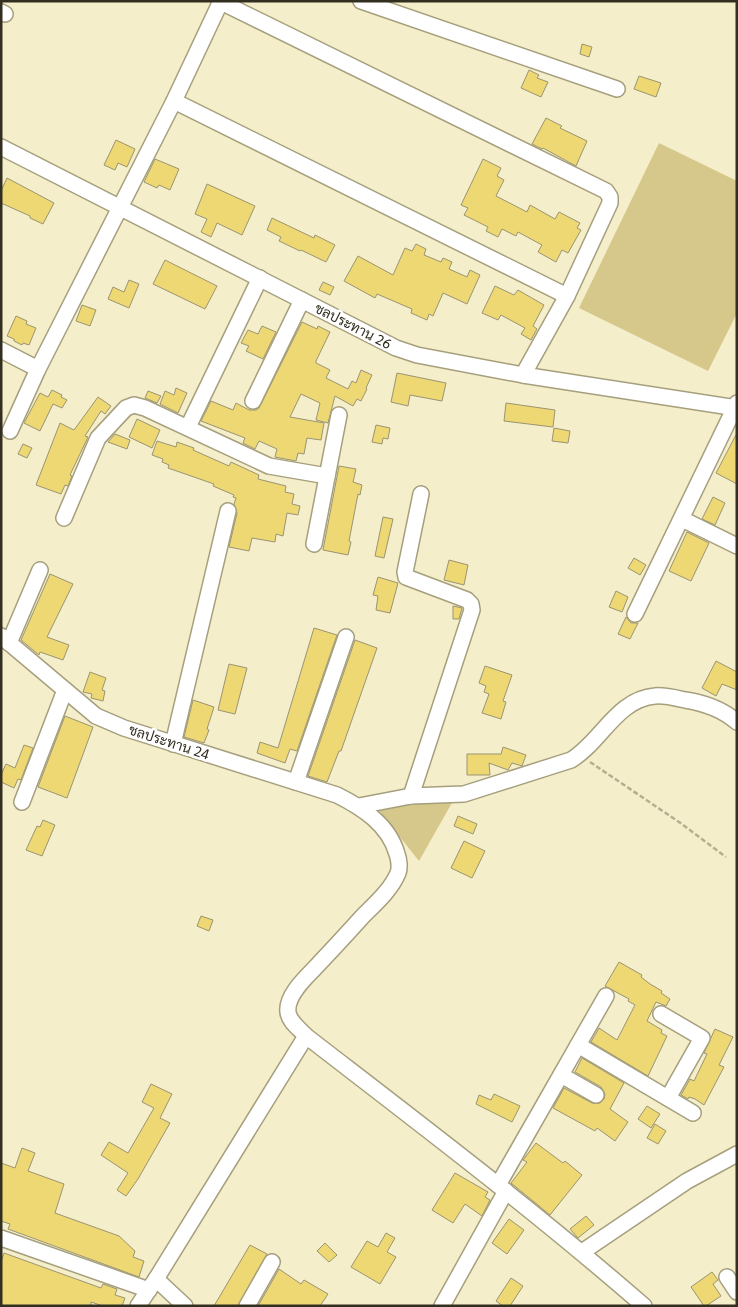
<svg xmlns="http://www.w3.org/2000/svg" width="738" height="1307" font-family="Georgia,Sarabun,serif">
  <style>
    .green { fill: #d5c88a }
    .building { fill: #edd874; stroke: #9b9473 }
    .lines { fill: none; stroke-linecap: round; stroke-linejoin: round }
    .street-casing { stroke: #a69f7d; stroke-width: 18 }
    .path { stroke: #b5af92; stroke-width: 2.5; stroke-dasharray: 5 2.5; stroke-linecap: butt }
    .street { stroke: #fff; stroke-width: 15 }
    .labels { text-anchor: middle; stroke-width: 5; stroke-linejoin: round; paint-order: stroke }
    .street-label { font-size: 14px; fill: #322f21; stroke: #fff }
  </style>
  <rect width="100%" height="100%" fill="#f5eeca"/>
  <g class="green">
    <polygon points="659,143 737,181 737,313 708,371 579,308"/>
    <polygon points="453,801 419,861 376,807"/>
  </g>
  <g class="building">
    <polygon points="582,44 592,47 589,57 580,54"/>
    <polygon points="529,70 539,75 537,78 548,82 541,97 521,88"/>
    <polygon points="639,76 661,83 656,97 634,89"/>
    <polygon points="546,118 562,126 560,128 587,141 576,166 543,148 542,149 532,144"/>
    <polygon points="116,140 135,149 127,167 118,163 115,170 104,165"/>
    <polygon points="155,159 179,169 170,190 159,185 157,188 144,182"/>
    <polygon points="483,159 501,168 497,176 504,180 496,196 527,212 530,205 555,219 559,212 580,223 577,228 581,230 568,253 562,250 556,262 538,252 542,245 518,232 516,236 502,229 498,237 486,231 488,227 464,215 468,208 461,205"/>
    <polygon points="7,178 54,203 43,224 30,218 30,216 1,203 1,191"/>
    <polygon points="207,184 255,206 242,235 217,223 211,237 201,232 207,219 195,214"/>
    <polygon points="272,218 314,238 315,235 335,245 326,262 301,250 300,251 279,241 281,237 267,230"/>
    <polygon points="416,244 426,249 424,255 441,262 443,258 452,262 449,269 467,277 470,270 480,275 467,304 443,293 433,316 429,314 427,320 411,313 412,309 377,294 375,298 344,281 358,256 393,275 405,248 412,251"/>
    <polygon points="165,260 217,286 205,309 153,284"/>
    <polygon points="129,280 139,284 129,308 108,299 113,287 124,292"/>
    <polygon points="323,282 334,287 330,295 319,290"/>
    <polygon points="495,286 514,295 518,290 544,305 533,326 537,329 531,340 521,334 525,328 501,315 498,320 482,313"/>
    <polygon points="82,305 96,310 90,326 76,321"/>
    <polygon points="16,316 27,321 26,324 36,328 29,345 23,343 22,345 14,341 14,339 7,336"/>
    <polygon points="302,322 317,329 318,326 330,332 316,361 316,363 330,370 326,378 348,389 352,381 356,383 361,370 372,375 366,388 367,389 361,401 357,399 353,406 335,396 328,423 316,420 320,403 301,394 290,417 324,423 321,440 307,438 304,454 298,453 296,461 275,457 277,449 259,441 255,449 243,443 245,438 201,421 211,401 233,410 236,403 249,410 256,410 259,408"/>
    <polygon points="262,326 276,332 263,359 246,351 249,346 241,343 248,330 258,334"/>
    <polygon points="397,373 446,383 442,401 410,395 408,406 391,402"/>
    <polygon points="176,388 187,393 178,413 160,404 165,391 174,395"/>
    <polygon points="52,390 62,395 61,397 67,400 62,408 53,404 40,431 24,423 40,393 48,397"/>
    <polygon points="148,391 161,396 157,403 145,398"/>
    <polygon points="98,397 111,406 105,414 101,411 85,436 88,437 70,475 72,476 68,486 65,485 61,494 36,485 60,423 74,430"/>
    <polygon points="506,403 555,410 553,427 504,421"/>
    <polygon points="137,419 160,430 152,448 129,437"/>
    <polygon points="376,425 390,428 388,439 383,438 382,444 372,442"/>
    <polygon points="554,428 570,431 568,443 552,441"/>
    <polygon points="737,433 737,484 716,473"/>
    <polygon points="115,434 130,440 127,449 108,442"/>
    <polygon points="157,441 176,447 177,442 194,448 193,450 229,466 231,462 259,475 258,479 286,486 285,492 294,494 292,504 300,506 298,515 287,513 283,536 276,534 275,542 252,538 249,551 229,547 237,513 234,504 236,498 233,497 234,495 213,486 214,484 168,468 169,465 162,462 163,459 152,455"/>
    <polygon points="23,444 32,448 27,458 18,454"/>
    <polygon points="339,466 356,469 353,482 362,485 360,495 358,494 349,541 351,542 348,555 323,550"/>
    <polygon points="713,497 725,503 715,525 702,519"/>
    <polygon points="383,517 393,519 384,558 375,556"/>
    <polygon points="687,532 709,543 691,581 669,571"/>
    <polygon points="634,558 646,565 640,575 628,568"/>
    <polygon points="449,560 468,565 464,585 444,580"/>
    <polygon points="50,574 73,584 47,637 69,645 63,660 40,652 39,655 21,640"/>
    <polygon points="378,577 398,583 390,613 376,610 378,596 373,595"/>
    <polygon points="616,591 628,597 622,612 609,607"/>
    <polygon points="453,606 462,608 459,619 453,619"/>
    <polygon points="626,617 631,623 638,623 630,639 618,634"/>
    <polygon points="314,628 337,635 297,751 290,749 285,763 257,753 260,742 278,748"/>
    <polygon points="355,640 377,648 341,751 339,751 327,782 308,776"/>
    <polygon points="716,661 737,672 737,690 722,684 716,696 702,688"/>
    <polygon points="229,664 247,668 235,714 218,710"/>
    <polygon points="485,666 512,675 503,701 506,702 501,719 482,713 489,694 484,692 486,686 479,683"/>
    <polygon points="90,672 106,678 102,690 105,691 103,701 91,698 92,694 83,692"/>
    <polygon points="193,700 214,707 207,729 209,730 204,743 184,737"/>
    <polygon points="65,716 93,727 67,798 38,787"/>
    <polygon points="24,745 33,748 21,780 18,779 14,788 1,782 1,775 6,764 15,768"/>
    <polygon points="503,747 526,755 522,766 512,763 508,770 489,763 490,775 467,775 467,754 501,754"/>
    <polygon points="458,816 477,824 473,834 454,826"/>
    <polygon points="43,820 55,825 42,856 26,850 37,826 40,827"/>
    <polygon points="464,841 485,851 472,878 451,868"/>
    <polygon points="201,916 213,920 209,931 197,926"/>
    <polygon points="619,962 642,975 641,977 650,984 662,991 661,993 670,999 666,1006 656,1002 647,1021 662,1030 661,1033 667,1036 648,1076 591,1042 599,1028 617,1040 635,1005 628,1001 629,999 605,986"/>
    <polygon points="715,1029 733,1037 719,1065 724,1067 704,1105 695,1099 689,1097 688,1099 681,1095 690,1079 694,1081 707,1054 704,1053"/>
    <polygon points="582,1058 624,1083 610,1109 628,1122 615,1141 597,1128 595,1131 553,1108 564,1088 592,1103 600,1103 604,1099 605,1094 601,1087 575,1072"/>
    <polygon points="151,1084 172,1094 160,1118 170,1123 138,1179 126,1196 117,1190 128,1173 101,1155 109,1142 128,1153 154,1108 142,1102"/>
    <polygon points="494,1094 520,1106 512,1122 476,1104 479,1095 491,1100"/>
    <polygon points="647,1106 660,1114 651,1128 638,1119"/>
    <polygon points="655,1124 666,1131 658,1144 647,1138"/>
    <polygon points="536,1143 563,1163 565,1161 582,1175 550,1215 511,1183 527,1162 523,1160"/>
    <polygon points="22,1148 35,1153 28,1171 64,1184 55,1213 119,1236 135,1251 133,1257 144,1261 139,1277 8,1229 10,1224 1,1221 1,1163 15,1168"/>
    <polygon points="455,1173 488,1192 485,1197 490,1200 482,1216 465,1204 453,1223 432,1210"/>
    <polygon points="586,1216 594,1225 578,1238 570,1229"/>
    <polygon points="509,1219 524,1230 507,1254 492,1243"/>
    <polygon points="386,1233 395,1238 387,1252 396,1257 380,1284 351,1267 367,1241 378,1247"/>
    <polygon points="325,1243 337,1255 329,1262 317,1251"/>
    <polygon points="250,1245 267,1254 238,1306 214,1306"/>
    <polygon points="4,1253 101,1288 103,1284 117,1289 115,1295 125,1298 122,1306 103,1306 91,1302 91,1306 1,1306 1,1262"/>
    <polygon points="279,1269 301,1284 304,1280 328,1294 320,1306 258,1306"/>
    <polygon points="712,1272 718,1280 713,1284 721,1296 706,1306 704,1306 691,1287"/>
    <polygon points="511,1278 523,1286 510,1306 503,1306 496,1301"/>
  </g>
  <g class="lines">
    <g class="street-casing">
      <g id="street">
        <polyline points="219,1 606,191 610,197 610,203 567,296 523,375"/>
        <polyline points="361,1 617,89"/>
        <polyline points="1,12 5,14"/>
        <polyline points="174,101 567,296"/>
        <polyline points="1,147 396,348 417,355 523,375 737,408"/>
        <polyline points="1,350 38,369"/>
        <polyline points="253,401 302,300"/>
        <polyline points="188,427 260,278"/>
        <polyline points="10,431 38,369 174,101 221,1"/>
        <polyline points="64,518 98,438 126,408 134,405 145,408 269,466 327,476"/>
        <polyline points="682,519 737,546"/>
        <polyline points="314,544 339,415"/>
        <polyline points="635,614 737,403"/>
        <path d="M1,636l95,80 28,12 213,67c26,13 52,30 60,59 2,5 3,14 1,19 -7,17 -23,31 -36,44 -16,18 -33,36 -49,53 -10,10 -27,27 -25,42 1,10 12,17 18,24 114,88 229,175 338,270"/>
        <polyline points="9,643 40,570"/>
        <polyline points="173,744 228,511"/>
        <polyline points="296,782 346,637"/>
        <polyline points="411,796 472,610 471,604 467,600 406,577 405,572 421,494"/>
        <polyline points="22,802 65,690"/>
        <path d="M359,806l52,-10 53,-2 107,-34c30,-18 46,-61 84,-64 9,-1 21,2 30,4 20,3 37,9 52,22"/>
        <polyline points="661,1014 702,1038 668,1098"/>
        <polyline points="578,1045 606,996"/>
        <polyline points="561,1075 596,1095"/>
        <polyline points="498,1185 578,1045 693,1113"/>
        <polyline points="1,1238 149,1290"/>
        <polyline points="582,1252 687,1181 737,1154"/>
        <polyline points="727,1277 737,1292"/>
        <polyline points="156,1279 185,1306"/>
        <polyline points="138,1306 156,1279 306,1036"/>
        <polyline points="247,1306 272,1262"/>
        <polyline points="442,1306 506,1191"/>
      </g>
    </g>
    <polyline class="path" points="590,762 679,822 726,857"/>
    <use href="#street" class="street"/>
  </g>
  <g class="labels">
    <g class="street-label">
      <text transform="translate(353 326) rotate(27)" y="5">ชลประทาน 26</text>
      <text transform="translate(169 742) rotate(18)" y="5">ชลประทาน 24</text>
    </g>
  </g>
  <rect width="738" height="1307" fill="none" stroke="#322f21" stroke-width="5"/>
</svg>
